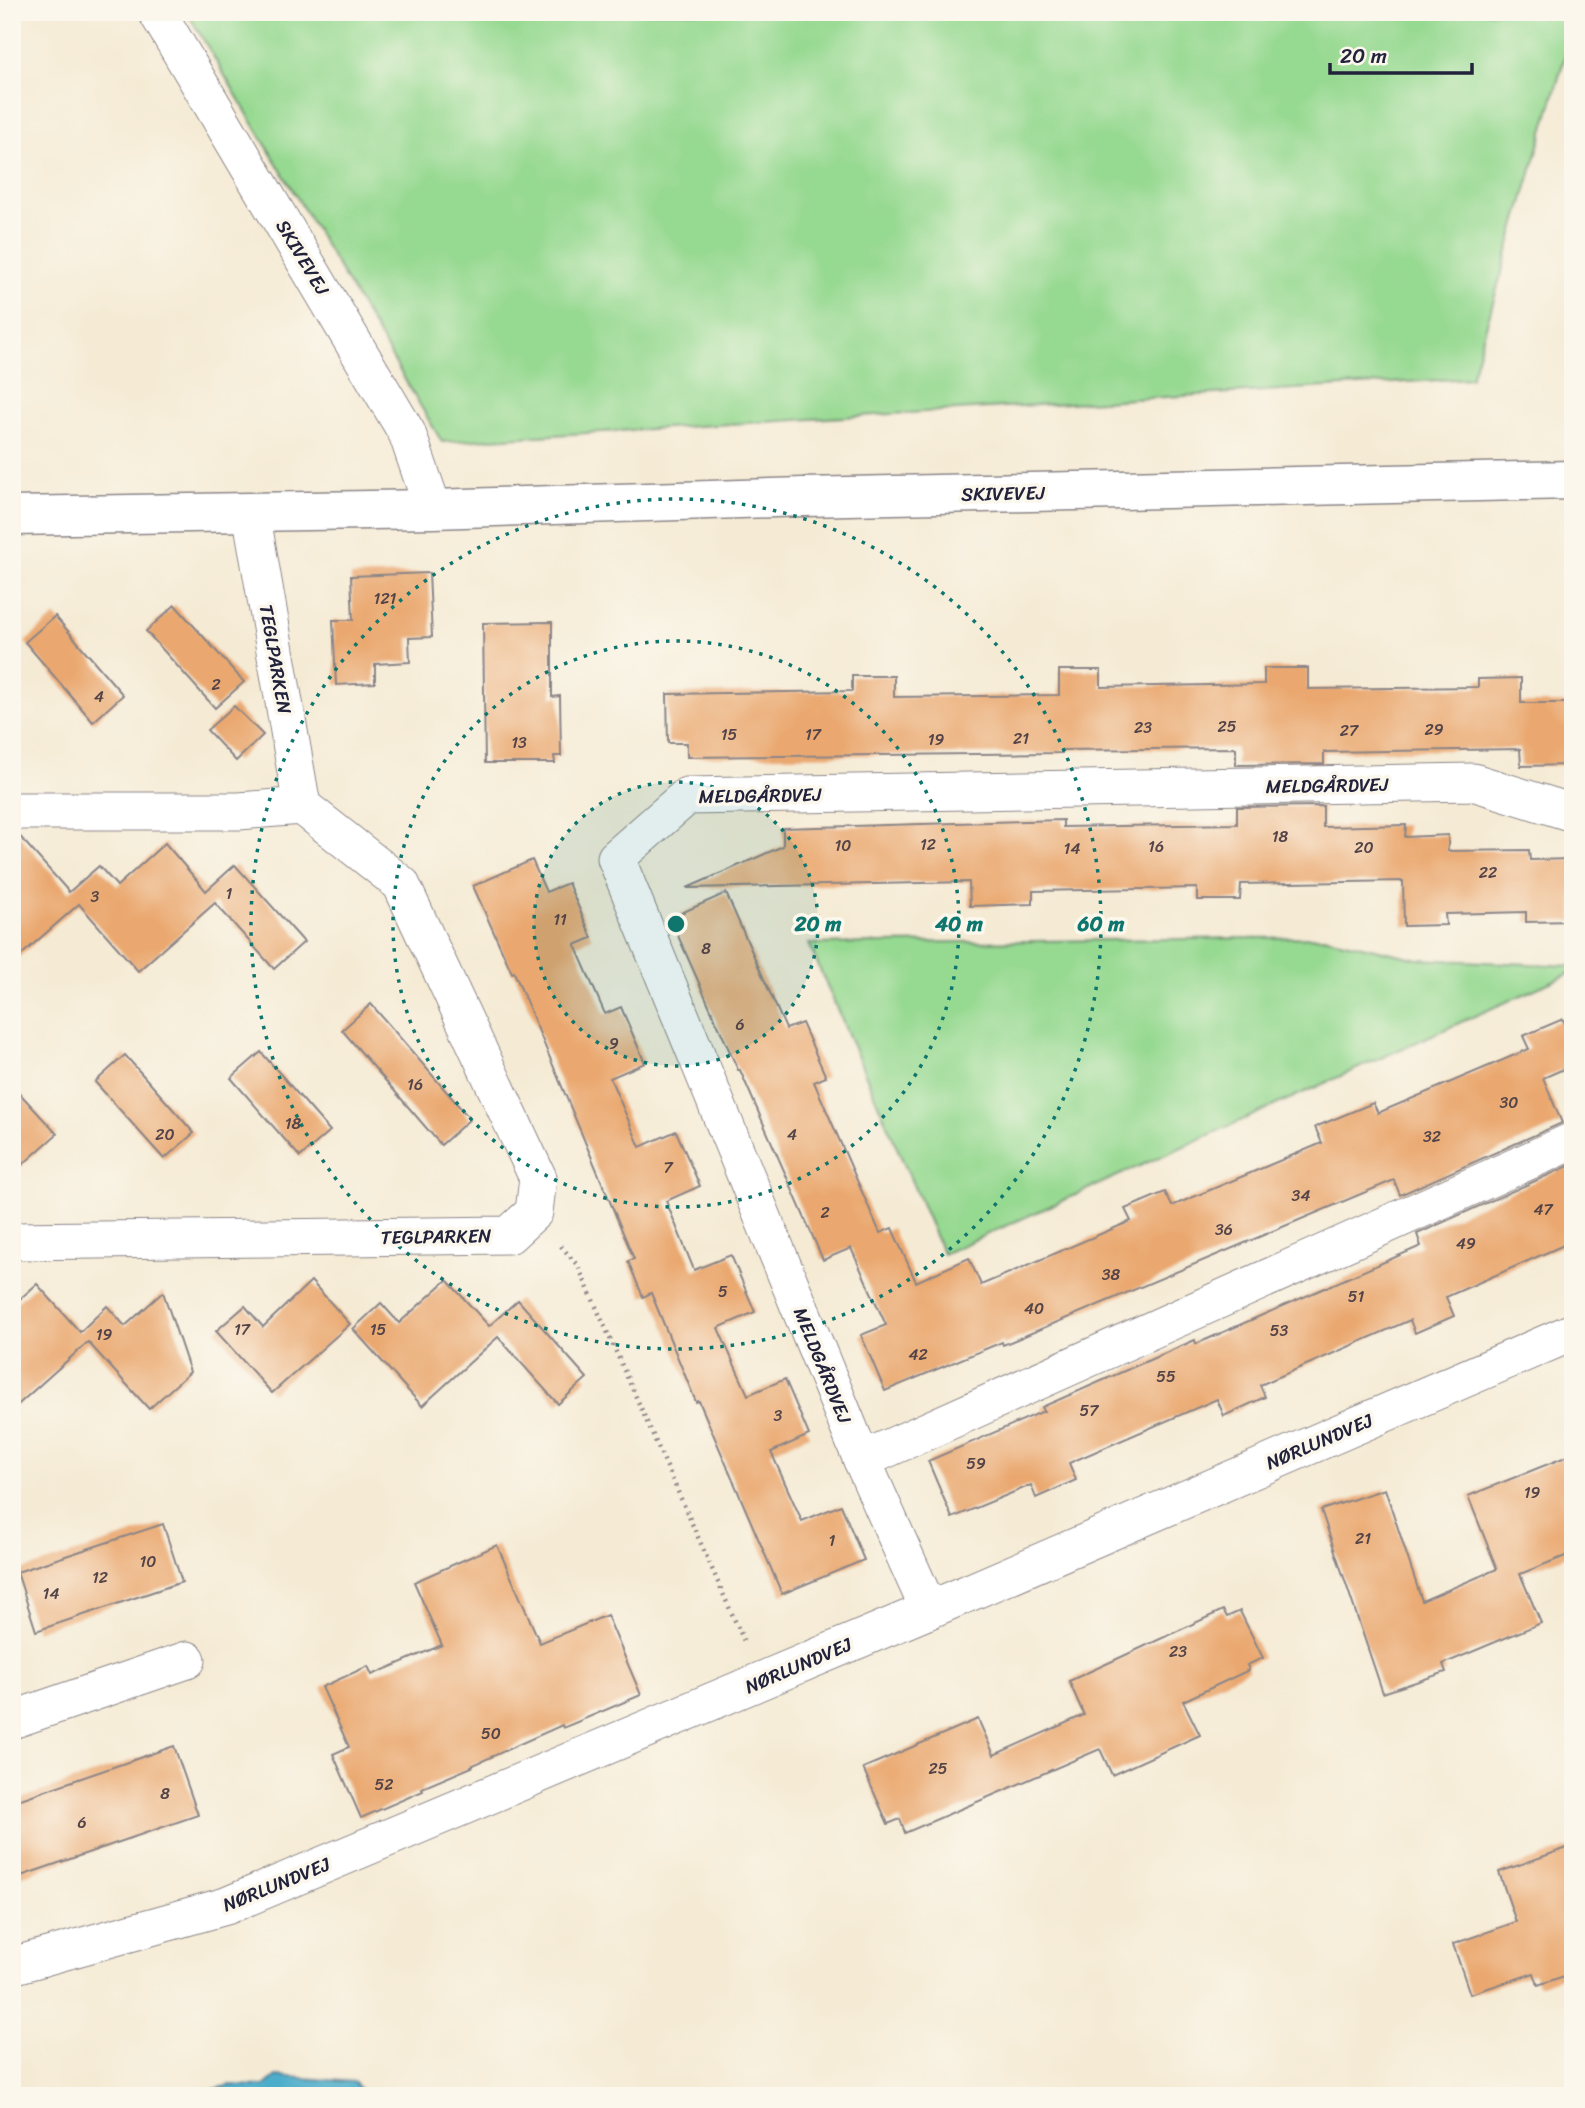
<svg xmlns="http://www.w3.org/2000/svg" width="1585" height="2108" font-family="Sriracha,sans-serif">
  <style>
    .green { fill: #96d991; stroke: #5c7e66; stroke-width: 2 }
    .water { fill: #4badca; stroke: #366882; stroke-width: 2 }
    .building { fill: #eaa86f }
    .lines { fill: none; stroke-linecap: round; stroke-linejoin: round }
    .minor-casing { stroke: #8c8688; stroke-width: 39 }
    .tertiary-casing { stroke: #8c8688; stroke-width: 41 }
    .path { stroke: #8c8688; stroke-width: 4.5; stroke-dasharray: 2 5; stroke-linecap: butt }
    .minor { stroke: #fff; stroke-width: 37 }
    .tertiary { stroke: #fff; stroke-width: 38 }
    .ring { fill: none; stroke: #0f766e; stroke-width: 3.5; stroke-dasharray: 3.5 7 }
    .labels { text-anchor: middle; stroke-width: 7; stroke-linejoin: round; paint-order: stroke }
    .number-label { font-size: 16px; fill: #544448 }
    .street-label { font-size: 19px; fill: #22223b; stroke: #fbf7ec }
    .centre { fill: #0f766e; stroke: #fbf7ec; stroke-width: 3.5 }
    .ring-label { font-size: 21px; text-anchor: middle; font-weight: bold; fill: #0f766e; stroke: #fbf7ec; stroke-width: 7; stroke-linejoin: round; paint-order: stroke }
  </style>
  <rect width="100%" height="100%" fill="#fbf7ec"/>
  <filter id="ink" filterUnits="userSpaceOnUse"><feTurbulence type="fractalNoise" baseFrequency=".0143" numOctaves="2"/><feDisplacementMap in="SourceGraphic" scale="14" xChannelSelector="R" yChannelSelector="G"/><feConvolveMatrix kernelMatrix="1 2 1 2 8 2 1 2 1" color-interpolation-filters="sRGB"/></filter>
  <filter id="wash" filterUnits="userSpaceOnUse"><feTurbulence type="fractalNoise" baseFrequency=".00686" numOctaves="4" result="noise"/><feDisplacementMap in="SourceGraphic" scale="28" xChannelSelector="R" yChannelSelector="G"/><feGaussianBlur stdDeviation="1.57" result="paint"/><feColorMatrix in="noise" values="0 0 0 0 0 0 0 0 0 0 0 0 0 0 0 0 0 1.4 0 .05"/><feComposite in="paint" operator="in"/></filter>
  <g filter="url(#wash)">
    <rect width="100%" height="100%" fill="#f5ebd5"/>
    <g class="green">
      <polygon points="187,12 1573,12 1573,29 1471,378 442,442"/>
      <polygon points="1323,937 1418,959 1573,966 1573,972 943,1254 809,944"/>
    </g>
    <polygon class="water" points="276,2076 354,2082 367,2096 188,2096 230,2085 264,2086"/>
    <g id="blocks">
      <g class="building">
        <polygon points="429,573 432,637 409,638 410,662 375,664 375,683 336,685 333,620 353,620 351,576"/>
        <polygon points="175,605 244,682 215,708 146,631"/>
        <polygon points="55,616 123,695 93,722 25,642"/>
        <polygon points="552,622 552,697 560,696 561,756 554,756 555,763 485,763 483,623"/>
        <polygon points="1264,668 1308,668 1308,689 1478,687 1478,679 1521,678 1521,703 1573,703 1573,765 1521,766 1520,749 1324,752 1324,764 1236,765 1236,748 1062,750 1062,753 687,757 687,743 668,743 667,694 852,691 852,676 894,676 894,697 1059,695 1059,670 1101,670 1101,687 1264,684"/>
        <polygon points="234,706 263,735 236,761 207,730"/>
        <polygon points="1323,806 1323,827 1406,825 1405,837 1448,835 1448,851 1529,850 1530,860 1573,859 1573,921 1526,922 1526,912 1445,914 1446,925 1404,926 1403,881 1241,884 1240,900 1197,900 1197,888 1033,891 1033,904 970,906 969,882 687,888 783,846 783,828 1063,820 1063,827 1237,824 1237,807"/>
        <polygon points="12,832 16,832 69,892 99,866 117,886 165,843 206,891 235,865 304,942 274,969 215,903 138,971 79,904 12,963"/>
        <polygon points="532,860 546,892 568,883 592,938 575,945 605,1014 621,1007 645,1063 610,1078 640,1147 676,1131 700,1186 666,1201 694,1270 731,1255 755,1312 718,1328 748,1395 785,1379 809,1435 771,1452 802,1521 841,1505 864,1560 782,1594 699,1401 696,1402 651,1293 643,1297 628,1261 634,1259 514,972 512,973 473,886"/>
        <polygon points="726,893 786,1029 802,1023 826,1077 814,1082 880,1233 892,1228 916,1282 969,1258 981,1285 1131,1221 1125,1209 1165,1192 1172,1206 1322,1143 1315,1127 1373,1103 1378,1113 1529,1049 1523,1036 1563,1019 1573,1042 1573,1065 1543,1078 1562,1123 1400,1195 1394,1180 1003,1345 1002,1342 885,1391 861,1335 886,1325 851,1248 823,1260 740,1070 738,1070 670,918"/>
        <polygon points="371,1004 470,1119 441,1145 342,1030"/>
        <polygon points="261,1052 330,1131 300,1157 231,1078"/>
        <polygon points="125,1055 194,1133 164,1159 95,1082"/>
        <polygon points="12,1085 57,1134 12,1174"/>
        <polygon points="1573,1164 1573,1241 1446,1297 1454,1316 1415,1333 1410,1320 1260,1385 1265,1397 1224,1416 1217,1399 1069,1463 1076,1480 1036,1498 1031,1485 952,1518 928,1461 1044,1411 1042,1407 1195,1340 1196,1344 1421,1246 1417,1234"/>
        <polygon points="447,1280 489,1326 518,1300 587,1378 558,1404 498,1337 422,1406 353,1329 381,1303 399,1323"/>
        <polygon points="311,1281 350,1324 272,1393 216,1331 245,1306 263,1327"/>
        <polygon points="37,1284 80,1332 107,1306 125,1326 163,1292 190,1372 149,1409 88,1342 12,1410 12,1306"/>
        <polygon points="1573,1454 1573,1553 1520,1574 1541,1623 1443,1664 1446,1672 1383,1693 1321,1510 1385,1489 1422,1601 1497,1569 1468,1496"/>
        <polygon points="163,1524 182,1582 36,1631 17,1572"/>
        <polygon points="497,1545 540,1643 607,1615 641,1695 563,1728 562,1725 471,1766 472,1767 422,1788 423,1791 361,1818 333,1754 349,1747 322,1687 368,1666 372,1675 442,1645 414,1582"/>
        <polygon points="1223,1610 1227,1617 1240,1611 1263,1658 1247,1665 1249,1670 1183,1701 1200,1735 1112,1775 1100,1749 905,1833 900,1819 888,1824 863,1768 978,1719 994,1755 1084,1715 1069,1681"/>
        <polygon points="174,1746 198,1815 12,1879 12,1802"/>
        <polygon points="1573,1846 1573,1973 1538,1985 1534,1973 1470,1994 1453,1944 1516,1922 1499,1872"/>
      </g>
    </g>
  </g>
  <g filter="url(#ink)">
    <use href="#blocks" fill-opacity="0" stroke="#8c8688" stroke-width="2"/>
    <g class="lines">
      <g class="minor-casing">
        <g id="minor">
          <polyline points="157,12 407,433 433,509"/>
          <polyline points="251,512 302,806"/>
          <polyline points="12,811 239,811 302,806 401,884 538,1178 534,1212 509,1235 12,1241"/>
          <polyline points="862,1460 1573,1141"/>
          <polyline points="929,1610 862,1460 616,858 687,796 1473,782 1573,813"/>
          <polyline points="12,1720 187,1660"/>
          <polyline points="12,1966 226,1906 929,1610 1573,1332"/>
        </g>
      </g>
      <g class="tertiary-casing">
        <polyline id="tertiary" points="12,516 433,509 804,497 1573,480"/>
      </g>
      <polyline class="path" points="561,1246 578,1266 744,1641"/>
      <use href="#minor" class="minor"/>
      <use href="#tertiary" class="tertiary"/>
    </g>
  </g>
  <circle cx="676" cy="924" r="142" fill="#0f766e" fill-opacity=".12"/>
  <g class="ring">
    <circle cx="676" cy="924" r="142"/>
    <circle cx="676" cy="924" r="283"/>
    <circle cx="676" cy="924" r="425"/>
  </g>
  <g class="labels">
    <g class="number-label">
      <text x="385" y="604">121</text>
      <text x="216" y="690">2</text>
      <text x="99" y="702">4</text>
      <text x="1227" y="732">25</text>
      <text x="1143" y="733">23</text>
      <text x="1434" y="735">29</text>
      <text x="1349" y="736">27</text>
      <text x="729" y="740">15</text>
      <text x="813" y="740">17</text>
      <text x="1021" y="744">21</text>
      <text x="936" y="745">19</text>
      <text x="519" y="748">13</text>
      <text x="1280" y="842">18</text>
      <text x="928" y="850">12</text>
      <text x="843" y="851">10</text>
      <text x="1156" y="852">16</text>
      <text x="1364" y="853">20</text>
      <text x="1072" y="854">14</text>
      <text x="1488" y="878">22</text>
      <text x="229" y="899">1</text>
      <text x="95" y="902">3</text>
      <text x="560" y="925">11</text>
      <text x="706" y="954">8</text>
      <text x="740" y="1030">6</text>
      <text x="614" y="1049">9</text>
      <text x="415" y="1090">16</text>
      <text x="1509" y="1108">30</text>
      <text x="293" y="1129">18</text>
      <text x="165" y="1140">20</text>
      <text x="792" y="1140">4</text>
      <text x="1432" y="1142">32</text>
      <text x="668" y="1173">7</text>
      <text x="1301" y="1201">34</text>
      <text x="1543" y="1215">47</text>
      <text x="825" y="1218">2</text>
      <text x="1224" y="1235">36</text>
      <text x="1466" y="1249">49</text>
      <text x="1111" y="1280">38</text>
      <text x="723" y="1297">5</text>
      <text x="1356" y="1302">51</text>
      <text x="1034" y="1314">40</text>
      <text x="242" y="1335">17</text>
      <text x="378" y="1335">15</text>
      <text x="1279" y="1336">53</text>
      <text x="104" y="1340">19</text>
      <text x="918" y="1360">42</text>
      <text x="1166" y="1382">55</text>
      <text x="1089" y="1416">57</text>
      <text x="778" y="1421">3</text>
      <text x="976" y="1469">59</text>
      <text x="1532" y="1498">19</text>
      <text x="1363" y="1544">21</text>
      <text x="832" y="1546">1</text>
      <text x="148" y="1567">10</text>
      <text x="100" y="1583">12</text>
      <text x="51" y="1599">14</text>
      <text x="1178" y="1657">23</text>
      <text x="491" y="1739">50</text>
      <text x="938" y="1774">25</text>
      <text x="384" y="1790">52</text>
      <text x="165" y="1799">8</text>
      <text x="82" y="1828">6</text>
    </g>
    <g class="street-label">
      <text transform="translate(303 257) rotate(59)" y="7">SKIVEVEJ</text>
      <text transform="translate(1003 493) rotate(-1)" y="7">SKIVEVEJ</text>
      <text transform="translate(276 659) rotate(80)" y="7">TEGLPARKEN</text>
      <text transform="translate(1327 785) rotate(-1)" y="7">MELDGÅRDVEJ</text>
      <text transform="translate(760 795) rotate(-1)" y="7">MELDGÅRDVEJ</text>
      <text transform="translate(436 1236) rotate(-1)" y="7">TEGLPARKEN</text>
      <text transform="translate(823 1365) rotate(68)" y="7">MELDGÅRDVEJ</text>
      <text transform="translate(1319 1441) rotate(-23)" y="7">NØRLUNDVEJ</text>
      <text transform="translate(798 1665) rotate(-23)" y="7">NØRLUNDVEJ</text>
      <text transform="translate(276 1884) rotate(-22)" y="7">NØRLUNDVEJ</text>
    </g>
  </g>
  <circle cx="676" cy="924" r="10" class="centre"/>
  <g class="ring-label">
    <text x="818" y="931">20 m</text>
    <text x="959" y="931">40 m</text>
    <text x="1101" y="931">60 m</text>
  </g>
  <rect width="1585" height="2108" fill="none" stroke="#fbf7ec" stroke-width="42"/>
  <path d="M1330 63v10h142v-10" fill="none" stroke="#22223b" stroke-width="3.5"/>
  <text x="1340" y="63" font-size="21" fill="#22223b" stroke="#fbf7ec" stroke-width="5" paint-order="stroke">20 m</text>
</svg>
